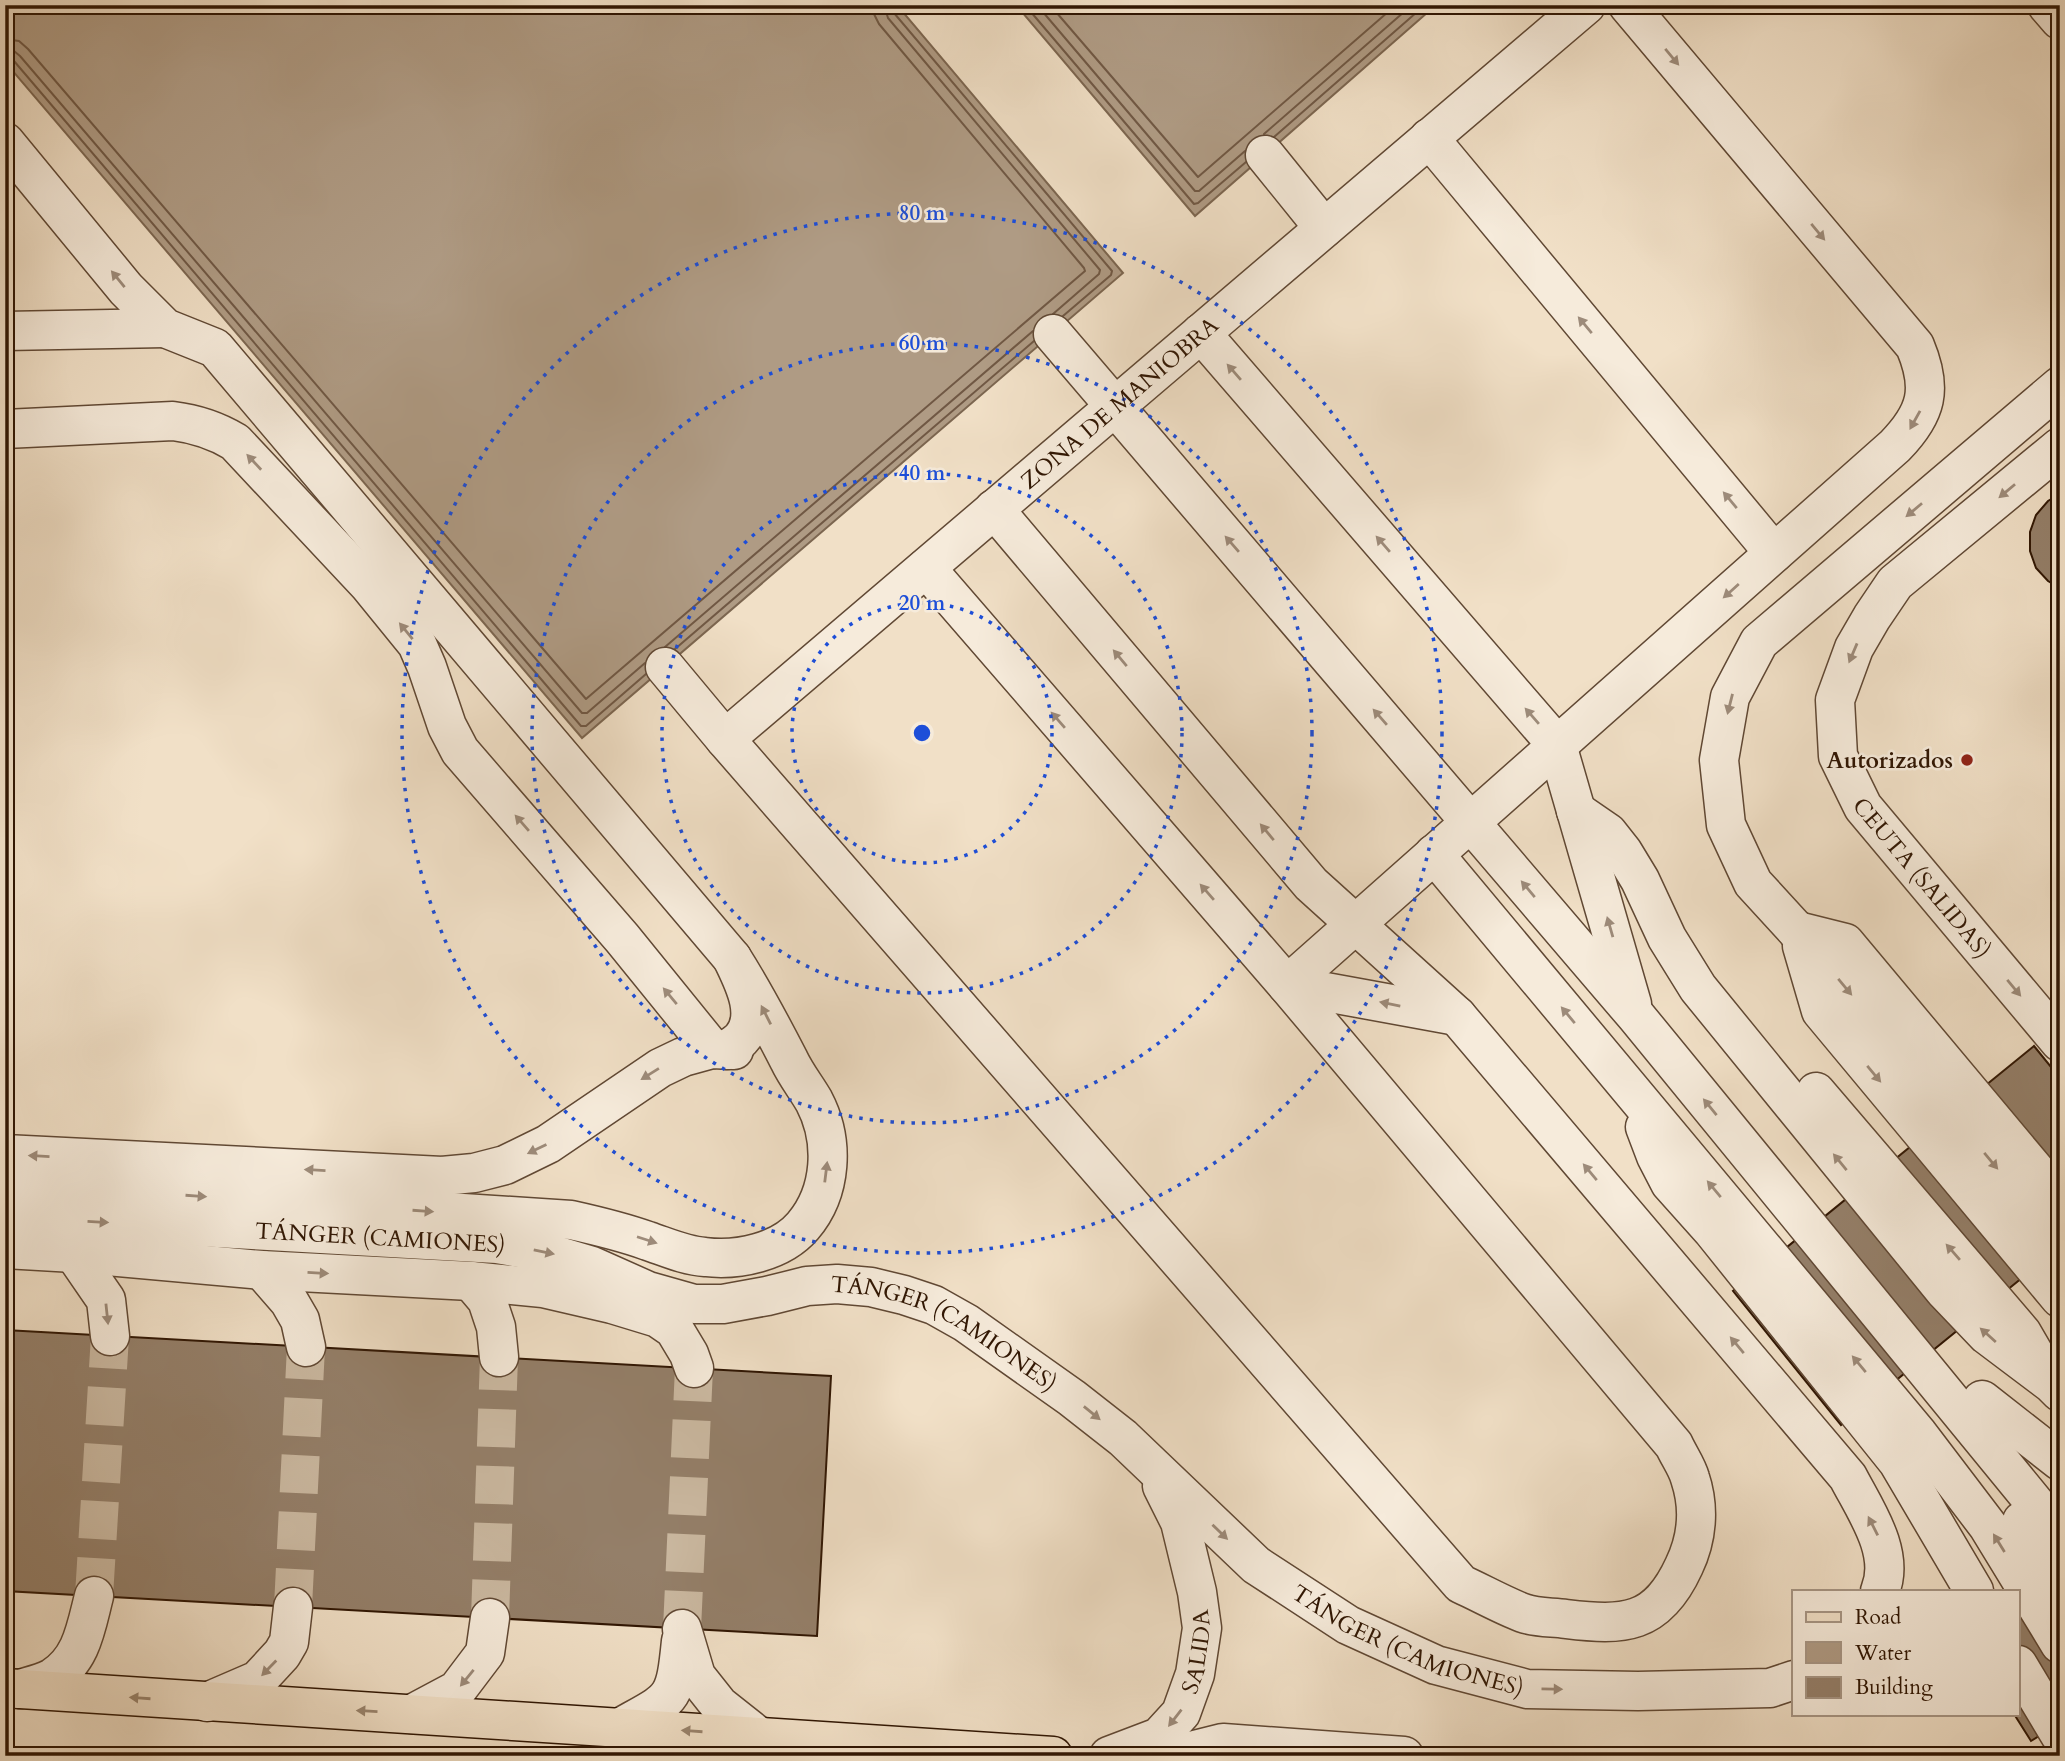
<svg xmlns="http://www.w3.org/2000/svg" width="2065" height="1761" font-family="Cardo,serif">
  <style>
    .water { fill: #af9b84; stroke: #7c6650; stroke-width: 2 }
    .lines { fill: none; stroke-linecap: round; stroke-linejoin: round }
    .shore { stroke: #705844; stroke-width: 2 }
    .building { fill: #947f69; stroke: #301603; stroke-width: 2 }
    .minor-tunnel { stroke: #cab8a0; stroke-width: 38; stroke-dasharray: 38 19; stroke-linecap: butt }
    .minor-casing { stroke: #604834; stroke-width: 41 }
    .major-casing { stroke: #301603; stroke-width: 41 }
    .minor { stroke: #f6ebdb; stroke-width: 38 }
    .major { stroke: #f1e0c7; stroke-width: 38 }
    .oneway { fill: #9d8b7a }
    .oneway2 { fill: #9a856f }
    .ring { fill: none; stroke: #1d4ed8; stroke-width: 3.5; stroke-dasharray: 3.5 7 }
    .poi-dot { fill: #8f2418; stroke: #f6ebdb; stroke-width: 2.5 }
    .labels { text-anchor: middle; stroke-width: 5; stroke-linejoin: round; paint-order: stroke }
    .street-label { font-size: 23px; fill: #301603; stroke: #f6ebdb }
    .poi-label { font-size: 23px; font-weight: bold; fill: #301603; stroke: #f6ebdb; text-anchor: end }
    .centre { fill: #1d4ed8; stroke: #f6ebdb; stroke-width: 3.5 }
    .ring-label { font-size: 21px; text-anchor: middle; font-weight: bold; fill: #1d4ed8; stroke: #f6ebdb; stroke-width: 5; stroke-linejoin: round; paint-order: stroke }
  </style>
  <rect width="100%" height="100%" fill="#f1e0c7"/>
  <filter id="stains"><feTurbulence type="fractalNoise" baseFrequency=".00286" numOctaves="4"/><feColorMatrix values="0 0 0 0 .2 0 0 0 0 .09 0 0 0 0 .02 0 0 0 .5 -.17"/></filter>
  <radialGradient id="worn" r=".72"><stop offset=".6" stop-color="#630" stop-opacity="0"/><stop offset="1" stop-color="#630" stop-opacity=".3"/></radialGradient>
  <g class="water">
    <polygon points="5,5 897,5 1123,273 582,738 5,62"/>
    <polygon points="1016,5 1436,5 1195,216"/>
  </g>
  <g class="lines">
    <g class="shore">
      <polyline points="884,5 888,18 1100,270 1099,274 1053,314"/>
      <polyline points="893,5 894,13 1112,271 1111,275 1063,316"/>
      <polyline points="1025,5 1194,204 1198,203 1246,162"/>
      <polyline points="1037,5 1195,191 1199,191 1245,151"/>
      <polyline points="1050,5 1198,177 1396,5"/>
      <polyline points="5,39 19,41 28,49 586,699 1085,271 1084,268 879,24 874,14 873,5"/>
      <polyline points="5,50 14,51 20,56 582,713 587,713 645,663"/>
      <polyline points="5,58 14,61 581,726 586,726 646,674"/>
      <polyline points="1264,134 1412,5"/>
      <polyline points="1274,137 1425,5"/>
      <polyline points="665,647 1033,331"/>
      <polyline points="675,649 1034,341"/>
    </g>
  </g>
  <g class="building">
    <polygon points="2060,494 2060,588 2048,581 2036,568 2030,551 2030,532 2036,515 2048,501"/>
    <polygon points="2034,1046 2060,1078 2060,1247 1841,1425 1733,1291"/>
    <polygon points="5,1330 831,1376 817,1636 5,1591"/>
    <polygon points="2060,1588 2060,1723 2031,1741 2014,1714 2018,1714 2018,1614"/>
  </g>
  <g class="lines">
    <g class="minor-tunnel">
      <polyline points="94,1596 110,1336"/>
      <polyline points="293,1607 306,1347"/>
      <polyline points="490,1618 499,1357"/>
      <polyline points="682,1629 694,1368"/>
    </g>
    <g class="minor-casing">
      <g id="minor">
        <polyline points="2047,5 2060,20"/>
        <polyline points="1429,138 1774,553"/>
        <polyline points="5,142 126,289 165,328 215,348 732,958"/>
        <polyline points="1265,155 1324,228"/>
        <polyline points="5,331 165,328"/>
        <polyline points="1201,333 1557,745 1632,1004"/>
        <polyline points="1053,334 1636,1016 2042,1512 2060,1542"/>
        <polyline points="2060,386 1759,642 1730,697 1719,760 1726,825 1753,883 1797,931 2060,1242"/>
        <path d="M5,429l168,-8c24,3 42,9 62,21l134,143 48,59 10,23 20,59 13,25 162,187 90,111"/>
        <path id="s1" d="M2060,447l-165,136 -23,34 -18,31 -19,52 3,56 25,51 197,235"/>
        <path d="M994,509l317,375 146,132 391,461c17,33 48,76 32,114"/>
        <polyline points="926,568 1287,985 1457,1016"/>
        <path id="s2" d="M665,667l60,72 861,-734"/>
        <path d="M725,739l736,845c20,9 41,21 62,29 13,5 29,4 43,6 58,7 91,6 118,-53 13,-27 16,-58 6,-88 -3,-11 -11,-22 -16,-33l-387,-460 608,-539c32,-33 38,-57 20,-100l-287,-341"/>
        <polyline points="1576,811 1608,833 1623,852 1640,880 1667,938 1698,988 1944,1290 1987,1335 2052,1384 2060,1392"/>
        <polyline points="1434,854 1918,1434 1988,1526 2060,1644"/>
        <polyline points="1797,931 1845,943 2060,1200"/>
        <polyline points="1802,946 1821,1011 2060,1298"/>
        <polyline points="1816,1092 2022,1333 2040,1364"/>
        <polyline points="1645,1127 1656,1156 1670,1183 1712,1230 1898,1462 1974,1591"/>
        <polyline points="5,1154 442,1176 474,1173 505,1165 548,1144 660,1068 683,1057 712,1049 734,1050"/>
        <path d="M5,1183l566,37c27,6 52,12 77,21 18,6 38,15 57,16 33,4 76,-5 98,-31 29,-34 32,-85 11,-125 -8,-14 -18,-26 -25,-41 -18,-35 -36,-69 -57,-102 11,23 30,58 9,81 -4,4 -10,8 -14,11"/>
        <path id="s3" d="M5,1216l492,28 51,9 44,13 56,25 46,13h29l44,-8 40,-10 30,-2 34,3 33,8 30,10 32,18 106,75 51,40 133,127 92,60 88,40 91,24 111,2 132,-3 24,-8"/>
        <polyline points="64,1239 106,1300 110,1336"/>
        <polyline points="5,1249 74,1253 262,1270 471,1281 543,1288 612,1304 658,1318 674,1329 689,1354 694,1368"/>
        <polyline points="262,1270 289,1301 300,1320 306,1347"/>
        <polyline points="471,1281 487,1300 496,1327 499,1357"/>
        <polyline points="1982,1400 2060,1461"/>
        <polyline points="2022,1521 2060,1583"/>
        <polyline points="682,1629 696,1676 719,1705 758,1736"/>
        <polyline points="2018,1665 2060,1735"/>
        <path d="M20,1689c10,-3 23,-6 32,-11 30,-18 34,-51 42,-82"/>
        <polyline points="207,1702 258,1680 282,1654 289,1642 293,1607"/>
        <polyline points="412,1714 457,1690 485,1653 490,1618"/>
        <path d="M621,1727c52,-29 54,-25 60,-86"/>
        <path id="s4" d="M1109,1756l50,-19 22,-24 14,-39 7,-46 -5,-36 -17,-70 -18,-36"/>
        <polyline points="1171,1756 1223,1743 1404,1756"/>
      </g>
    </g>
    <g class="major-casing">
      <polyline id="major" points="5,1688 1053,1756"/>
    </g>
    <use href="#minor" class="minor"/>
    <use href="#major" class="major"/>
  </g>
  <defs><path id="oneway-solid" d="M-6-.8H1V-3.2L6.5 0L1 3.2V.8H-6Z" transform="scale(1.75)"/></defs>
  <g class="oneway">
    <use href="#oneway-solid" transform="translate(1672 57) rotate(50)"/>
    <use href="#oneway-solid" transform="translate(1818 232) rotate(50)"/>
    <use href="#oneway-solid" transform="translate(118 279) rotate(-129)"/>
    <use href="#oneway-solid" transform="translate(1585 325) rotate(-130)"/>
    <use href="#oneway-solid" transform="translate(1234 372) rotate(-131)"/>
    <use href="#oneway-solid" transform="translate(1915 420) rotate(119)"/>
    <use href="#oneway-solid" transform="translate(254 462) rotate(-133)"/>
    <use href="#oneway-solid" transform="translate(2007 491) rotate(140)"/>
    <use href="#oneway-solid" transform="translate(1730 500) rotate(-130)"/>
    <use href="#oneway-solid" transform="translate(1914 510) rotate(140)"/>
    <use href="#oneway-solid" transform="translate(1232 544) rotate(-131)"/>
    <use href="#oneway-solid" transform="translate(1383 544) rotate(-131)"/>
    <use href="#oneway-solid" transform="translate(1731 591) rotate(138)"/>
    <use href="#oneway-solid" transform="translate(406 631) rotate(-129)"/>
    <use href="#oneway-solid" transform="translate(1853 653) rotate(113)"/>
    <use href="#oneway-solid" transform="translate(1120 658) rotate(-130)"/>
    <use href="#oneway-solid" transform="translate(1730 704) rotate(104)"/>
    <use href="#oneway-solid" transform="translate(1532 716) rotate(-131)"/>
    <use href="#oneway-solid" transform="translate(1380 717) rotate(-131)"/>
    <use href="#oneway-solid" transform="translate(1058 720) rotate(-131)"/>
    <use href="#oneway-solid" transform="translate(522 823) rotate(-131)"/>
    <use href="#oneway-solid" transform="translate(1267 832) rotate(-130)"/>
    <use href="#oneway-solid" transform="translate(1528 889) rotate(-130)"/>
    <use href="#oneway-solid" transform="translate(1207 892) rotate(-131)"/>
    <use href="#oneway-solid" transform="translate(1610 927) rotate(-106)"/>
    <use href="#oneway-solid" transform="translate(1845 987) rotate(50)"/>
    <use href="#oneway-solid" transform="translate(2014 988) rotate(50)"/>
    <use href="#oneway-solid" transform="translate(670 996) rotate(-130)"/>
    <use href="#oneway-solid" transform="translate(1390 1004) rotate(-169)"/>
    <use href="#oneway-solid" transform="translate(766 1015) rotate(-117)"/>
    <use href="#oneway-solid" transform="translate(1568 1015) rotate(-130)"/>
    <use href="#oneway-solid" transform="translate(650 1074) rotate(148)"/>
    <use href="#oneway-solid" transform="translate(1874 1074) rotate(50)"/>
    <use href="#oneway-solid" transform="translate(1710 1107) rotate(-129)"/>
    <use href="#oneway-solid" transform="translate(537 1149) rotate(154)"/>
    <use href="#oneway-solid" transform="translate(39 1156) rotate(-177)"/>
    <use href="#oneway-solid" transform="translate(1991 1161) rotate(50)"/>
    <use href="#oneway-solid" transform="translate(1840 1162) rotate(-129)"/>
    <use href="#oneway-solid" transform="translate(315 1170) rotate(-177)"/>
    <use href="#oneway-solid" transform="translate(826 1172) rotate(-83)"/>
    <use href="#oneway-solid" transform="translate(1590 1172) rotate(-130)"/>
    <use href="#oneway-solid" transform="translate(1714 1189) rotate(-130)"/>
    <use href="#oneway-solid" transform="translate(196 1196) rotate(4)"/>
    <use href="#oneway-solid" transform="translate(423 1211) rotate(4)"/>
    <use href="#oneway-solid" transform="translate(98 1222) rotate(3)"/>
    <use href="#oneway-solid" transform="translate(647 1240) rotate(18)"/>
    <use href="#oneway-solid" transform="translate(544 1252) rotate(12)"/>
    <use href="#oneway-solid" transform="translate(1953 1252) rotate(-131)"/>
    <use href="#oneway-solid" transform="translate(318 1273) rotate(3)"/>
    <use href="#oneway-solid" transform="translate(107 1314) rotate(84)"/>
    <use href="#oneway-solid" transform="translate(1988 1335) rotate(-138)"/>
    <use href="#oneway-solid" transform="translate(1737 1345) rotate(-130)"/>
    <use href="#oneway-solid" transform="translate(1859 1364) rotate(-130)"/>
    <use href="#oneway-solid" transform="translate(1092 1413) rotate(39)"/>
    <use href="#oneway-solid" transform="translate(1873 1526) rotate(-117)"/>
    <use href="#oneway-solid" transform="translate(1220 1532) rotate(44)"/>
    <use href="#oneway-solid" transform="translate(1999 1543) rotate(-122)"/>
    <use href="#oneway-solid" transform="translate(269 1668) rotate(134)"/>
    <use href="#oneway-solid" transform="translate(467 1678) rotate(129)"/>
    <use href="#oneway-solid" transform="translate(1552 1689) rotate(1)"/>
    <use href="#oneway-solid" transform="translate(1175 1718) rotate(128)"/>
  </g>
  <g class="oneway2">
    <use href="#oneway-solid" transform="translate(140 1698) rotate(-176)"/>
    <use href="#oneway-solid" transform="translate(367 1711) rotate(-177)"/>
    <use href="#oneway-solid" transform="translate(692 1731) rotate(-176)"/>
  </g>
  <g class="ring">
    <circle cx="922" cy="733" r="130"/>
    <circle cx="922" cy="733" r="260"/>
    <circle cx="922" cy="733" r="390"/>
    <circle cx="922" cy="733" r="520"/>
  </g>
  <circle class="poi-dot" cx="1967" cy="760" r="7"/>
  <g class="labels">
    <g class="street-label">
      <text dy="8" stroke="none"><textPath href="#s2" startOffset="612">ZONA DE MANIOBRA</textPath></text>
      <text dy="8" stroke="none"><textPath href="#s1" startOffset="551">CEUTA (SALIDAS)</textPath></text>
      <text dy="8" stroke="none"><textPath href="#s3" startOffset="376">TÁNGER (CAMIONES)</textPath></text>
      <text dy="8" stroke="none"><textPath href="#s3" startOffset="964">TÁNGER (CAMIONES)</textPath></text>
      <text dy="8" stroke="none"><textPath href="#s3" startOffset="1531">TÁNGER (CAMIONES)</textPath></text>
      <text dy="8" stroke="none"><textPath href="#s4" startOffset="150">SALIDA</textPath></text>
    </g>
    <g class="poi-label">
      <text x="1953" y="768">Autorizados</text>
    </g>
  </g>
  <circle cx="922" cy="733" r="10" class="centre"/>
  <g class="ring-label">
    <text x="922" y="220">80 m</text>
    <text x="922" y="350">60 m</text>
    <text x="922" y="480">40 m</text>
    <text x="922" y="610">20 m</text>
  </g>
  <rect width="2065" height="1761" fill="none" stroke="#f1e0c7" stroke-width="28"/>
  <rect x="7" y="7" width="2051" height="1747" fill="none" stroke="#301603" stroke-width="3.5"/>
  <rect x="14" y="14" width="2037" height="1733" fill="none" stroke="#301603" stroke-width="2"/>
  <rect x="1792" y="1590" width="228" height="126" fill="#f6ebdb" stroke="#a79685" stroke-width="2"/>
  <rect x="1806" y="1612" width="35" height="10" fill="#f1e0c7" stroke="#a79685" stroke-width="2"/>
  <text x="1855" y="1624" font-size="21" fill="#301603">Road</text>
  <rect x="1806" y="1642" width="35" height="21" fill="#af9b84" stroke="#a79685" stroke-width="2"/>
  <text x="1855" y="1660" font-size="21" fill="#301603">Water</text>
  <rect x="1806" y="1677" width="35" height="21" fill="#947f69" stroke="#a79685" stroke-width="2"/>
  <text x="1855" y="1694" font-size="21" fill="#301603">Building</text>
  <rect width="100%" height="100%" filter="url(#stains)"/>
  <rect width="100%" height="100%" fill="url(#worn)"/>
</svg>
